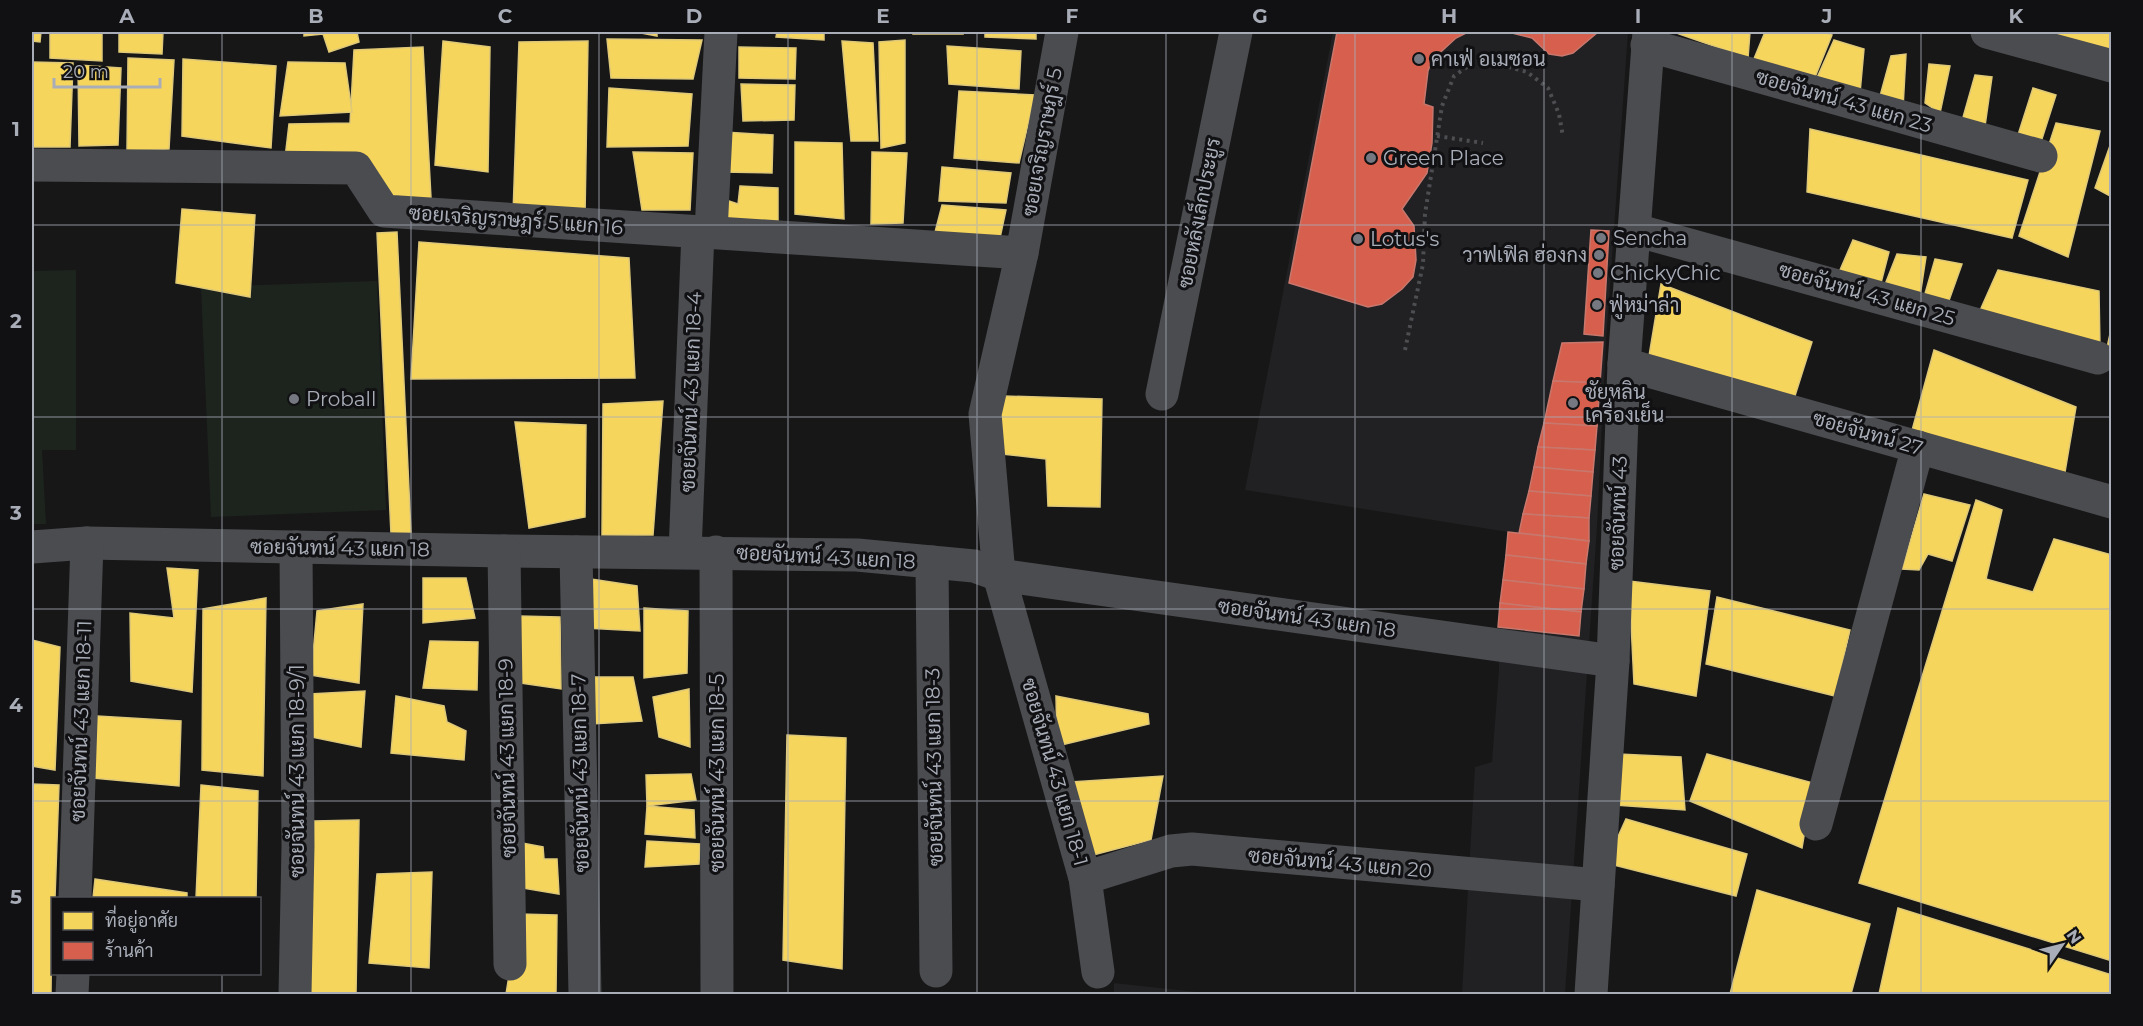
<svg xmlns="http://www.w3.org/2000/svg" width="2143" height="1026" font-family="Montserrat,Sarabun,sans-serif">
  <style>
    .built { fill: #212123 }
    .green { fill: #1d241e }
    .homes { fill: #f6d55c; stroke: #dfc978; stroke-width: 1.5 }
    .shops { fill: #d6604d; stroke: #c8776d; stroke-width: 1.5 }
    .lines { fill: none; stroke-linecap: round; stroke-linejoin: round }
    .path { stroke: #4d4e52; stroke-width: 4; stroke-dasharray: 3 4.5; stroke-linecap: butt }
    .minor { stroke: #4b4c50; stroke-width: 33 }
    .grid { fill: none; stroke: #a8adb8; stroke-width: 1.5; stroke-opacity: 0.55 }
    .poi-dot { fill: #757880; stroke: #111113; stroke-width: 2 }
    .labels { text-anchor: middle; stroke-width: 6; stroke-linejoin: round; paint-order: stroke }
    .poi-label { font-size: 20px; fill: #a8adb8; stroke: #111113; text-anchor: start }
    .street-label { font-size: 20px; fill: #a8adb8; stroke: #111113 }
    .neatline { fill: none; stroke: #a8adb8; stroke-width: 2 }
    .grid-label { font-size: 20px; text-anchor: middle; font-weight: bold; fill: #a8adb8 }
  </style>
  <rect width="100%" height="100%" fill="#171717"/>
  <g class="built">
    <polygon points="1333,32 1628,32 1606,342 1597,527 1565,994 1462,994 1475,767 1492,762 1499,670 1498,627 1508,532 1245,490"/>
    <polygon points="1114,983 1215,994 1114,994"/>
  </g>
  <g class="green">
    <polygon points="76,270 76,450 42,450 46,524 32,524 32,271"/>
    <polygon points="377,281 386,510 211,517 201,287"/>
  </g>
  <g class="homes">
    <polygon points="32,32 41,32 40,42 32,41"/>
    <polygon points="50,32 102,32 102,61 50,58"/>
    <polygon points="119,32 163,32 162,54 119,52"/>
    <polygon points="304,32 357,32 359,42 329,52 323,34 304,36"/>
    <polygon points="636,32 657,32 657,36"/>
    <polygon points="777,32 824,32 824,40 776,37"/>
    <rect x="913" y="32" width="50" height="2"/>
    <polygon points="985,32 1036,32 1036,39 985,37"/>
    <polygon points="1681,32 1750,32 1748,58 1679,34"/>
    <polygon points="1765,32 1823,32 1832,35 1813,82 1751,66"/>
    <polygon points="2041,32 2112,32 2112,59"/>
    <polygon points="607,39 702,40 693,79 611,78"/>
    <polygon points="905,40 905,143 881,148 879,42"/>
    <polygon points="1834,40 1864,49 1860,93 1816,80"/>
    <polygon points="443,41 490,47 488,172 435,165"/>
    <polygon points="588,41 585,215 513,214 519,42"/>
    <polygon points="842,41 873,43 878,141 851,141"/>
    <polygon points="947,46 1021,51 1019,89 949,84"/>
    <polygon points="423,47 431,198 384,211 364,160 285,158 289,124 350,123 354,50"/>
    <polygon points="739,47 796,48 795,79 739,78"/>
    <polygon points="1906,54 1903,108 1880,96 1891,56"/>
    <polygon points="128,58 174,60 169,149 127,151"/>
    <polygon points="183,59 276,66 271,148 182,136"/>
    <polygon points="32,62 73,63 70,147 32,147"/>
    <polygon points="288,62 345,63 352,112 280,116"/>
    <polygon points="1929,64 1950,66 1940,113 1925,103"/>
    <polygon points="78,65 121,68 118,145 79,146"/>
    <polygon points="1975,75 1992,77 1985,126 1960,128"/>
    <polygon points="741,84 795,85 794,120 743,121"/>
    <polygon points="609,88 692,94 688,146 607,147"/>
    <polygon points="2033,88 2056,95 2040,145 2017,138"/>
    <polygon points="959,91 1035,95 1019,163 954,158"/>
    <polygon points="2056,123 2100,131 2068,257 2019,236"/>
    <polygon points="1810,129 2028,180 2012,238 1807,192"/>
    <polygon points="724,132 773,135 772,173 722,172"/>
    <polygon points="2112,140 2112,197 2095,188"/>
    <polygon points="795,142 842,143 844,219 795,214"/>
    <polygon points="633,152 693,153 690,210 642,210"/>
    <polygon points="872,152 907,153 903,223 871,224"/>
    <polygon points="942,167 1011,173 1006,203 939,201"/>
    <polygon points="740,186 778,188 778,229 719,220 723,199 738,204"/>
    <polygon points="942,205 1006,210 1000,238 934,236"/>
    <polygon points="182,209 255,215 250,297 176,283"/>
    <polygon points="397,232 411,533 391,534 377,233"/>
    <polygon points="1853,240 1889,252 1881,283 1837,277"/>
    <polygon points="419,242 629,258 635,378 411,379"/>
    <polygon points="1897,254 1926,257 1920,296 1884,287"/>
    <polygon points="1935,259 1962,264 1947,306 1924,297"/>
    <polygon points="1998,270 2099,291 2100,348 1978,315"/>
    <polygon points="1661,284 1812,342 1793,402 1648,362"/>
    <polygon points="2112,325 2112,362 2106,352"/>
    <polygon points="1934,350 2076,407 2064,478 1911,434"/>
    <polygon points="1004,396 1102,399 1100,507 1048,506 1046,459 993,453"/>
    <polygon points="663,401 653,535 602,535 603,404"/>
    <polygon points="515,422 586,425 585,517 529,528"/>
    <polygon points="1924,494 1970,505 1952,561 1928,554 1919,570 1902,569"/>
    <polygon points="1976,500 2002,510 1986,579 2033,592 2054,539 2112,555 2112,961 1859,883"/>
    <polygon points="167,568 198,570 192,692 131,681 130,613 174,618"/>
    <polygon points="423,578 466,578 475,618 423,623"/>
    <polygon points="591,579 637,586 640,631 585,628"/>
    <polygon points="1629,581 1710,591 1696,696 1634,684"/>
    <polygon points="1717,597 1850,630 1835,696 1706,664"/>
    <polygon points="266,598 263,776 202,770 203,609"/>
    <polygon points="363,604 359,683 311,675 317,611"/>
    <polygon points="644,608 688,611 687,673 644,678"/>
    <polygon points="519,616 560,617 561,689 514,682"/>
    <polygon points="32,640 60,647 55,770 32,766"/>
    <polygon points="430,641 478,642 477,690 423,688"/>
    <polygon points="591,677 633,677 642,721 591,724"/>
    <polygon points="689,689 690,747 659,737 653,697"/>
    <polygon points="365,691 361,747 311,737 309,694"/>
    <polygon points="396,696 444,706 447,722 466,731 464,760 391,753"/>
    <polygon points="1056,696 1148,714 1149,724 1057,746"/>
    <polygon points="97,716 181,721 179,786 93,778"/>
    <polygon points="787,735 846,738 842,969 783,960"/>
    <polygon points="1618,754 1681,757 1685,810 1615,805"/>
    <polygon points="1707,754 1813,783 1802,848 1690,801"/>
    <polygon points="691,774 696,800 647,806 646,775"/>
    <polygon points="1163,776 1151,840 1089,856 1071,782"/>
    <polygon points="32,784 59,785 55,898 52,898 51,994 32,994"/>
    <polygon points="201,785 258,791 256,898 196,898"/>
    <polygon points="647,806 694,810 695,838 645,834"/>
    <polygon points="1626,819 1747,854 1736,896 1606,863"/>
    <polygon points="359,820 356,994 306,994 314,821"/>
    <polygon points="647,841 700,844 699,864 645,867"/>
    <polygon points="522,843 543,847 544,859 557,859 559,894 516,887"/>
    <polygon points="432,872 429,968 369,963 377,874"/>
    <polygon points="95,879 187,893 187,898 93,898"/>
    <polygon points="1757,890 1870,924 1851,994 1730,994"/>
    <polygon points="1898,908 2112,975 2112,994 1879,994"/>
    <polygon points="519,914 557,915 556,994 506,994"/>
  </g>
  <g class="shops">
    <polygon points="1337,32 1468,32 1456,38 1432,60 1428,71 1424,104 1433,107 1432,143 1427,173 1402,209 1414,226 1416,260 1413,277 1402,289 1382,304 1368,307 1289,283"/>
    <polygon points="1508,32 1598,32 1573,53 1562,56 1549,54 1532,38"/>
    <polygon points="1591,230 1609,231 1603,336 1584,334"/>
    <polygon points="1603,342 1600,383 1553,381 1562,343"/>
    <polygon points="1553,381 1600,383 1597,426 1544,423"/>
    <polygon points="1544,423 1597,426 1595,450 1538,447"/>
    <polygon points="1538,447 1595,450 1593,472 1534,467"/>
    <polygon points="1534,467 1593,472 1591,496 1529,491"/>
    <polygon points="1529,491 1591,496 1589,518 1523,514"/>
    <polygon points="1523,514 1589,518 1589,541 1519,533"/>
    <polygon points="1508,532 1589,541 1586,564 1506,555"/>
    <polygon points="1506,555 1586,564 1584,589 1503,580"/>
    <polygon points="1503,580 1584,589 1581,612 1500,603"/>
    <polygon points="1500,603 1581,612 1579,636 1498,627"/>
  </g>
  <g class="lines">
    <g class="path">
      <polyline points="1437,136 1483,143"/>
      <polyline points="1405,350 1423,264 1425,214 1442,106 1454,76 1470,65 1502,65 1527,72 1548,88 1559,114 1563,137"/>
    </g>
    <g class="minor">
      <polyline points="1062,32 1022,253 985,414 999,575 1085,878 1098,972"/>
      <polyline points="1987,32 2112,66"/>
      <polyline points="1647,45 2041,156"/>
      <polyline points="32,165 356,168 384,211 1022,253"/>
      <polyline points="1635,230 2098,358"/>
      <polyline points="711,232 721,32"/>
      <polyline points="1624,364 2112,502"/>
      <polyline points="1162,394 1236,32"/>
      <polyline points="32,547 87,543 504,551 857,555 974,566 999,575 1613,661"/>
      <polyline points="504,551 510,964"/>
      <polyline points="576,552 585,994"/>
      <polyline points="685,552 698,232"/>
      <polyline points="716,552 717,994"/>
      <polyline points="932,562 936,971"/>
      <polyline points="1816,824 1918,447"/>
      <polyline points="1085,878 1171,851 1192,849 1598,885"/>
      <polyline points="75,898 87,543"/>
      <polyline points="72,994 73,974"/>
      <polyline points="295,994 298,846 296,547"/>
      <polyline points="1591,994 1613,661 1624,364 1649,32"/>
    </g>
  </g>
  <path class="grid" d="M222,32v866M411,32v962M599,32v962M788,32v962M977,32v962M1166,32v962M1355,32v962M1544,32v962M1732,32v962M1921,32v962M32,225h2080M32,417h2080M32,609h2080M32,801h2080M222,974v20"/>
  <g class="poi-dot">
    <circle cx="1419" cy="59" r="6"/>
    <circle cx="1371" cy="158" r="6"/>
    <circle cx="1601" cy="238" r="6"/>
    <circle cx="1358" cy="239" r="6"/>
    <circle cx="1599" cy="255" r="6"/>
    <circle cx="1598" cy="273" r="6"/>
    <circle cx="1597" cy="305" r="6"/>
    <circle cx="294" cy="399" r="6"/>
    <circle cx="1573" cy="403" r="6"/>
  </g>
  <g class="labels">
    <g class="poi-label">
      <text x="1431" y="66">คาเฟ่ อเมซอน</text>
      <text x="1383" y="165">Green Place</text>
      <text x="1613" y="245">Sencha</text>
      <text x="1370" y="246">Lotus's</text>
      <text x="1587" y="262" text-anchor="end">วาฟเฟิล ฮ่องกง</text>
      <text x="1610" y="280">ChickyChic</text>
      <text x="1609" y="312">ฟู่หม่าล่า</text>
      <text x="1585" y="399">ชัยหลิน<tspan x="1585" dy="23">เครื่องเย็น</tspan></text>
      <text x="306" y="406">Proball</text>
    </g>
    <g class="street-label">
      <text transform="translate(1844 101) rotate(16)" y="7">ซอยจันทน์ 43 แยก 23</text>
      <text transform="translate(1042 142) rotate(-80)" y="7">ซอยเจริญราษฎร์ 5</text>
      <text transform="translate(1199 213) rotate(-79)" y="7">ซอยหลังเล็กประยูร</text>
      <text transform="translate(516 220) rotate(4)" y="7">ซอยเจริญราษฎร์ 5 แยก 16</text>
      <text transform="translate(1867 294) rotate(16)" y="7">ซอยจันทน์ 43 แยก 25</text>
      <text transform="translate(691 392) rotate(-88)" y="7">ซอยจันทน์ 43 แยก 18-4</text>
      <text transform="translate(1868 433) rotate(16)" y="7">ซอยจันทน์ 27</text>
      <text transform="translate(1618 513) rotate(-88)" y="7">ซอยจันทน์ 43</text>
      <text transform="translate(340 548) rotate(1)" y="7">ซอยจันทน์ 43 แยก 18</text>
      <text transform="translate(826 557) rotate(3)" y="7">ซอยจันทน์ 43 แยก 18</text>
      <text transform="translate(1307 618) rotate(8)" y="7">ซอยจันทน์ 43 แยก 18</text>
      <text transform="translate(81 721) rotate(-88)" y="7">ซอยจันทน์ 43 แยก 18-11</text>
      <text transform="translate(507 758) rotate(-91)" y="7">ซอยจันทน์ 43 แยก 18-9</text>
      <text transform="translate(934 767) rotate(-91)" y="7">ซอยจันทน์ 43 แยก 18-3</text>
      <text transform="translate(297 771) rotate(-90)" y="7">ซอยจันทน์ 43 แยก 18-9/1</text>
      <text transform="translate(1055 772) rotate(74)" y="7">ซอยจันทน์ 43 แยก 18-1</text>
      <text transform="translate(580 773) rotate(-91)" y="7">ซอยจันทน์ 43 แยก 18-7</text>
      <text transform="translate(717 773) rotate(-90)" y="7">ซอยจันทน์ 43 แยก 18-5</text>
      <text transform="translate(1340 863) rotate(5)" y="7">ซอยจันทน์ 43 แยก 20</text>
    </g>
  </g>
  <rect width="2143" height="1026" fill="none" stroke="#111113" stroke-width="66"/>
  <rect x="51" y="897" width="210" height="78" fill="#111113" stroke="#4d4f55" stroke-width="1.5"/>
  <rect x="63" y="912" width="30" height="18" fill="#f6d55c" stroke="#4d4f55" stroke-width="1.5"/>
  <text x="105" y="927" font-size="18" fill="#a8adb8">ที่อยู่อาศัย</text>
  <rect x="63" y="942" width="30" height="18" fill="#d6604d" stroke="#4d4f55" stroke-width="1.5"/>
  <text x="105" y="957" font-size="18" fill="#a8adb8">ร้านค้า</text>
  <g transform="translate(2062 945) rotate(55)" stroke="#111113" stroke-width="4.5" paint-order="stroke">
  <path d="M0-4.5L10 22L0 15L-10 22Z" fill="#a8adb8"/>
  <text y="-9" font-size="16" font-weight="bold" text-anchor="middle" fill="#a8adb8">N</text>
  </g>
  <path d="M54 78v9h106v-9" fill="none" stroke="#a8adb8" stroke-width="3"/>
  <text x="63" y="78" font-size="18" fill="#a8adb8" stroke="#111113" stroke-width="4.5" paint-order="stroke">20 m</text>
  <rect x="33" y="33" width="2077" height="960" class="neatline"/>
  <g class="grid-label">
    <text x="127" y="23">A</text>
    <text x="316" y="23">B</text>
    <text x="505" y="23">C</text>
    <text x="694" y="23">D</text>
    <text x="883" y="23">E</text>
    <text x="1072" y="23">F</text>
    <text x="1260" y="23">G</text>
    <text x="1449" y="23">H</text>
    <text x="1638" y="23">I</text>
    <text x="1827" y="23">J</text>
    <text x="2016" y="23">K</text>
    <text x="16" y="136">1</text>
    <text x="16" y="328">2</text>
    <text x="16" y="520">3</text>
    <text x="16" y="712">4</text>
    <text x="16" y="904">5</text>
  </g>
</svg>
